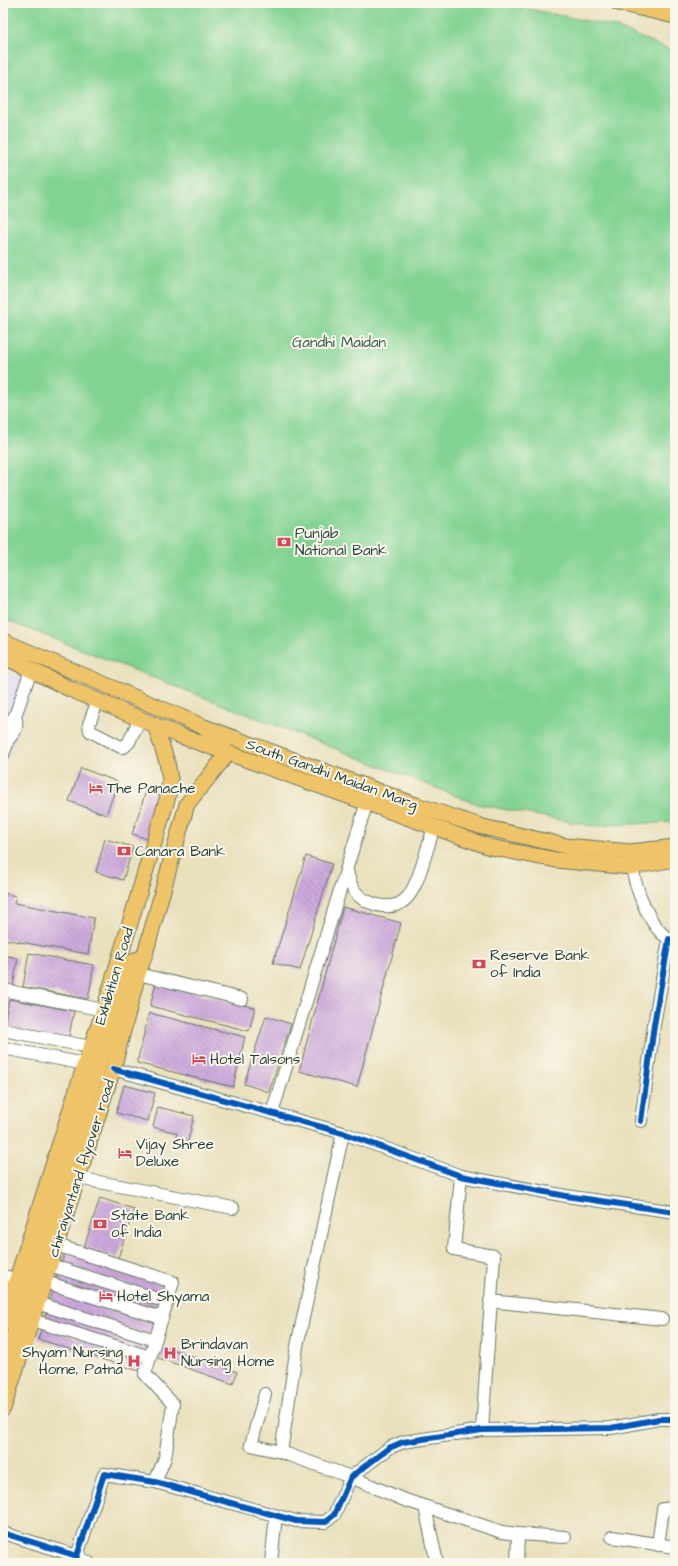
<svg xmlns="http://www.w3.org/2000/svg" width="678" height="1566" font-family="'Architects Daughter',sans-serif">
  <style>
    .built { fill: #dcd6f6 }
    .park { fill: #82d393; stroke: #508864 }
    .building { fill: url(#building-back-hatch) }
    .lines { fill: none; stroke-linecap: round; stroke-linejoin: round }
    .minor-casing { stroke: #667664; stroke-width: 14 }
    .major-casing { stroke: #667664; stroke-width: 17 }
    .minor { stroke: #fff; stroke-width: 12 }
    .major { stroke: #efc469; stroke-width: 15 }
    .cycleway-casing { stroke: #fbf7ec; stroke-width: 8 }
    .cycleway { stroke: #0057b8; stroke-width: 6 }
    .labels { text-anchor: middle; stroke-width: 4; stroke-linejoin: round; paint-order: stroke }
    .park-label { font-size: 15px; fill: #335b47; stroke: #fbf7ec }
    .poi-label { font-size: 15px; fill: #1f3d34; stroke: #fbf7ec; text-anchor: start }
    .street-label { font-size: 15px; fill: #1f3d34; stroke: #fbf7ec }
  </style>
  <defs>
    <pattern id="building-back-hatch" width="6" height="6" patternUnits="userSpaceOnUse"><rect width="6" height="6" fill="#cda9dd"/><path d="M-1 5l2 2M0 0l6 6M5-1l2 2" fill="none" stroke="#a68bb4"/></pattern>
  </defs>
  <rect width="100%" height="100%" fill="#fbf7ec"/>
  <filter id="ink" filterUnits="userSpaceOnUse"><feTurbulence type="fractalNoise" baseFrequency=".025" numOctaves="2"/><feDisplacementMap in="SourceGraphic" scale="8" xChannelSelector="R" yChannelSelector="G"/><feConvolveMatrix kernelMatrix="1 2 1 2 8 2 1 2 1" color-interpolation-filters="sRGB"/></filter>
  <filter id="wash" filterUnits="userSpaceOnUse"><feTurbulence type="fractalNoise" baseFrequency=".012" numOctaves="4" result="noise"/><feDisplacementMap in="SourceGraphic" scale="16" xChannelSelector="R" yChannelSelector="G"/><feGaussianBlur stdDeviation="0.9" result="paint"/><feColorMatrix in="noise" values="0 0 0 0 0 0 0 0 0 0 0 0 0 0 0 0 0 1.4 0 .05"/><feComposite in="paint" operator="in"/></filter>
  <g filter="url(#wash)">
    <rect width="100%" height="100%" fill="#e9e0bc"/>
    <polygon class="built" points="3,668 34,685 3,771"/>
    <polygon class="park" points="3,3 500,3 616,27 675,52 675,822 592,826 477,804 3,619"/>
    <g id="blocks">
      <g class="building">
        <polygon points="81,768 118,782 106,815 69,801"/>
        <polygon points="146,791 167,798 154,841 132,834"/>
        <polygon points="105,839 133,847 123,880 96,872"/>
        <polygon points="306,856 332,864 300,970 273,963"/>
        <polygon points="3,893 16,896 14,903 94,918 88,954 3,939"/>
        <polygon points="343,907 401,923 357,1087 299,1071"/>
        <polygon points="29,953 94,965 88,999 23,987"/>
        <polygon points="3,955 18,958 13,986 3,984"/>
        <polygon points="156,983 255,1008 249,1031 150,1006"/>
        <polygon points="9,999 74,1011 68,1041 3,1029"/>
        <polygon points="149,1013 245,1037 233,1087 137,1063"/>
        <polygon points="266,1016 291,1024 269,1092 244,1084"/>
        <polygon points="124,1085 155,1093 148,1121 116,1113"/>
        <polygon points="158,1107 194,1116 187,1145 175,1142 177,1133 153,1127"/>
        <polygon points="100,1198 134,1209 118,1258 84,1247"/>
        <polygon points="65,1252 167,1284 163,1296 61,1265"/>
        <polygon points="59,1270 161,1302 157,1315 55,1283"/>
        <polygon points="54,1288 156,1320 151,1336 49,1304"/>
        <polygon points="47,1309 149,1341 145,1354 43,1322"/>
        <polygon points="42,1327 143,1358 139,1371 38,1339"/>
        <polygon points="157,1344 237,1372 233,1384 153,1356"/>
      </g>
    </g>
  </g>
  <g filter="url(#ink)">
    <use href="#blocks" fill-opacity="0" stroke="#667664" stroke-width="1"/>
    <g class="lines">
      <g class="minor-casing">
        <g id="minor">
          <polyline points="98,700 89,724 90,731 121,747 124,747 129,742 140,718"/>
          <polyline points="15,716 31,670"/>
          <path d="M3,755c1,-4 4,-9 4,-13 2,-12 -1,-16 8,-26 4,12 -1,17 -8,25"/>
          <path d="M631,859c2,23 19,76 44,82"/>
          <path d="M347,871c4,18 9,27 27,33 32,10 40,-14 48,-38 4,-13 8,-26 12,-39"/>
          <polyline points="138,974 242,999"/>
          <polyline points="3,990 104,1010"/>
          <polyline points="3,1030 91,1047"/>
          <polyline points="3,1048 85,1064"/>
          <polyline points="113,1069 343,1133 461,1176 566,1196 675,1212"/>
          <polyline points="272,1113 369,795"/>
          <polyline points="641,1121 654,1025 669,939"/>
          <polyline points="461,1176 454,1249 494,1256 482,1430"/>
          <polyline points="78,1178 233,1208"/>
          <polyline points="56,1245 173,1282 145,1374 173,1404 165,1458 155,1482"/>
          <polyline points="50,1265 167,1302"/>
          <polyline points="3,1276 17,1279"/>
          <polyline points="45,1282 162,1318"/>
          <polyline points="490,1301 662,1319"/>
          <polyline points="37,1303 155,1340"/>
          <polyline points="32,1320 150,1357"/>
          <polyline points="265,1394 251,1445 281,1452 351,1477 402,1499 502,1532 518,1534 565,1537"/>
          <polyline points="281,1452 297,1346 343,1133"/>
          <polyline points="425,1507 437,1563"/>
          <polyline points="3,1533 77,1556 104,1474 155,1482 296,1521 325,1522 334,1515 351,1477 389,1448 403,1442 482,1430 611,1428 659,1419 675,1419"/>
          <polyline points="612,1537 675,1547"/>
          <polyline points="658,1545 663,1509 675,1508"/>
          <polyline points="77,1556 89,1563"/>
          <polyline points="271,1563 276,1516"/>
          <polyline points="517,1563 518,1534"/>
        </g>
      </g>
      <g class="major-casing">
        <g id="major">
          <polyline points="618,3 675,16"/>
          <polyline points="3,641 204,727 416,805 483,827 566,846 630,852 675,847"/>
          <polyline points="3,656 70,689 178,735 490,847 556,860 631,867 675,859"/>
          <polyline points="3,1323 85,1064 104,1010 168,796 170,779 167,762 155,725"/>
          <polyline points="3,1369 127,974 131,963 138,959"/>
          <polyline points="3,1409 113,1069 138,974 145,954 187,804 228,753 204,727"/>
        </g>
      </g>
      <use href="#minor" class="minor"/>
      <use href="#major" class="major"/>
      <g class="cycleway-casing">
        <g id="cycleway">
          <polyline points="113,1069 343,1133 461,1176 566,1196 675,1212"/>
          <polyline points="641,1121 654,1025 669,939"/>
          <polyline points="3,1533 77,1556 104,1474 155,1482 296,1521 325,1522 334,1515 351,1477 389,1448 403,1442 482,1430 611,1428 659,1419 675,1419"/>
        </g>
      </g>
      <use href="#cycleway" class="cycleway"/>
    </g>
  </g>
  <defs>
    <g id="bank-bare" transform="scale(1.08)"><path d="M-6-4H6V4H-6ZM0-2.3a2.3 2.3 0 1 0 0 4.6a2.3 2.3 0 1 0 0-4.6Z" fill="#d1495b" stroke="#fbf7ec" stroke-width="2.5" paint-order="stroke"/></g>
    <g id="hotel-bare" transform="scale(1.08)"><path d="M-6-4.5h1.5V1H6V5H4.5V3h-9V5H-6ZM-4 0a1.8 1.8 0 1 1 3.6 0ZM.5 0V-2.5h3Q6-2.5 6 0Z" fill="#d1495b" stroke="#fbf7ec" stroke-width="2.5" paint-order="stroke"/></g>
    <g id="hospital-bare" transform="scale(1.08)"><path d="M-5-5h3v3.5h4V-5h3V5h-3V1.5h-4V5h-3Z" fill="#d1495b" stroke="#fbf7ec" stroke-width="2.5" paint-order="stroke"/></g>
  </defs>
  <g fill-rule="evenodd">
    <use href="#bank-bare" x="284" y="542"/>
    <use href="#hotel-bare" x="96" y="788"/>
    <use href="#bank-bare" x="124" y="851"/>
    <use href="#bank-bare" x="479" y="964"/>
    <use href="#hotel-bare" x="199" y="1059"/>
    <use href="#hotel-bare" x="125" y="1153"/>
    <use href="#bank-bare" x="100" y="1224"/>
    <use href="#hotel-bare" x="106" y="1296"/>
    <use href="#hospital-bare" x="170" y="1353"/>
    <use href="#hospital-bare" x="134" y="1361"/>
  </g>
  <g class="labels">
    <g class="park-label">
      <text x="339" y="347">Gandhi Maidan</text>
    </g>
    <g class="poi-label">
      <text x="295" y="538">Punjab<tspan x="295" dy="17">National Bank</tspan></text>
      <text x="107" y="793">The Panache</text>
      <text x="135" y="856">Canara Bank</text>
      <text x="490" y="960">Reserve Bank<tspan x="490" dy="17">of India</tspan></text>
      <text x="210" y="1064">Hotel Talsons</text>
      <text x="136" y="1149">Vijay Shree<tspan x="136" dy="17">Deluxe</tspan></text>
      <text x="111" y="1220">State Bank<tspan x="111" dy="17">of India</tspan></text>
      <text x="117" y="1301">Hotel Shyama</text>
      <text x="181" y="1349">Brindavan<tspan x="181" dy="17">Nursing Home</tspan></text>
      <text x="123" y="1357" text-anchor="end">Shyam Nursing<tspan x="123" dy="17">Home, Patna</tspan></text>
    </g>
    <g class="street-label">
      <text transform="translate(332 774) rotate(20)" y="5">South Gandhi Maidan Marg</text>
      <text transform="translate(114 976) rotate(-73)" y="5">Exhibition Road</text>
      <text transform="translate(81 1168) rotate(-72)" y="5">chiraiyantand flyover road</text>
    </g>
  </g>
  <rect width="678" height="1566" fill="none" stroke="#fbf7ec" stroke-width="16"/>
</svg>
